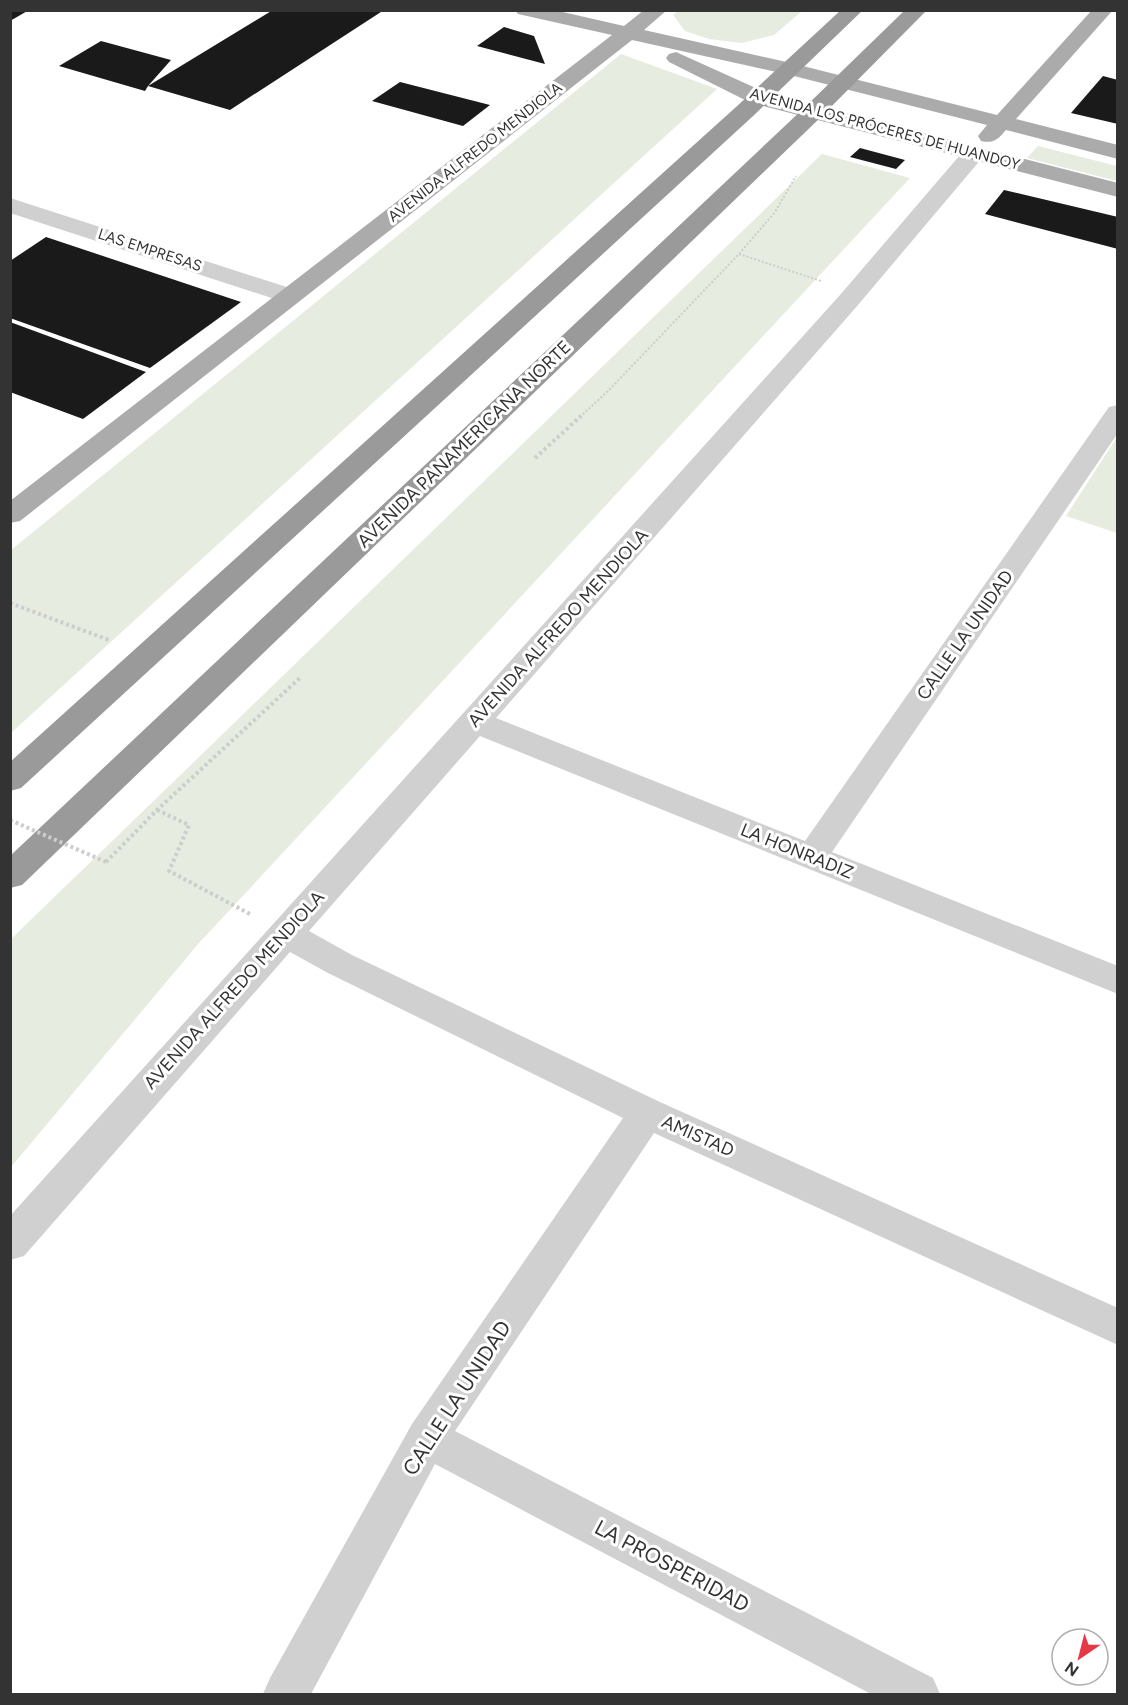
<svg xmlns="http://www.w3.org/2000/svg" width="1128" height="1705" font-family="Figtree,sans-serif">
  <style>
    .green { fill: #e6ecdf }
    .building { fill: #1a1a1a }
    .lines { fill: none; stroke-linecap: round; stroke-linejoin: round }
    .path-far1 { stroke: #cdcdcd; stroke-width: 2; stroke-dasharray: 2 2; stroke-linecap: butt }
    .path { stroke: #cdcdcd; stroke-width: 4; stroke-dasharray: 3 3; stroke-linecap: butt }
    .minor { fill: #d0d0d0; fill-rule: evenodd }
    .major { fill: #ababab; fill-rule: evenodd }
    .highway { fill: #9a9a9a; fill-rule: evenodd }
    .path-bridge { stroke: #cdcdcd; stroke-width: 4; stroke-dasharray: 3 3; stroke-linecap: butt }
    .labels { text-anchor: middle; stroke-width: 6; stroke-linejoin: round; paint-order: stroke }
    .far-street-label { font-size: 15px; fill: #333; stroke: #fff }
    .street-label { font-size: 18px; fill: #333; stroke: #fff }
    .near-street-label { font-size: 21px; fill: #333; stroke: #fff }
  </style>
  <rect width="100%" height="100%" fill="#fff"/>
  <g class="green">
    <polygon points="678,11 678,10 802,11 774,35 742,43 709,39 685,31 673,15"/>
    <polygon points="621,54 717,89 11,733 11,550"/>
    <polygon points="1038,146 1117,166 1117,181 1027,158"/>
    <polygon points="822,154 910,178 199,943 11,1167 11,939"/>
    <polygon points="1117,437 1117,533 1066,516"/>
  </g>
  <g class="building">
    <polygon points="10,10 29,10 10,21"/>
    <polygon points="273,10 384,10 230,110 148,86 145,91 59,66 101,41 171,60 148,86"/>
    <polygon points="504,27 534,36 545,64 477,46"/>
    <polygon points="1103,76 1118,80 1118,124 1071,113"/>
    <polygon points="400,82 490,105 463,126 372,101"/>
    <polygon points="860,148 905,160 896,169 850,157"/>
    <polygon points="1004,190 1118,217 1118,249 985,214"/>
    <polygon points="46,237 241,302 150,368 10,318 10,261"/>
    <polygon points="10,322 146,372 83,419 10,392"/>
  </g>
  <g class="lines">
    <g class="path-far1">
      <polyline points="739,254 821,281"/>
      <polyline points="580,417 609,390 739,254 775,212 796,176"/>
    </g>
    <g class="path">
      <polyline points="535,458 581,416"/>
      <polyline points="10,603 109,640"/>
      <polyline points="157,810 189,825 169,871 250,914"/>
      <polyline points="106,862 157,810 301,677"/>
    </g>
    <g class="minor">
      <polygon points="974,146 982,148 985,153 982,158 858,305 496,718 805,841 1109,407 1118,405 1118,433 832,852 1118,966 1118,994 480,736 309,931 352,955 660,1102 1118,1308 1118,1345 654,1133 455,1431 933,1678 940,1694 871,1694 435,1464 311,1694 263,1694 270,1678 412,1424 623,1118 328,973 290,952 24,1256 10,1260 10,1216 840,295 966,148"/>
      <polygon points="10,198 299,291 302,296 299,301 290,303 281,301 10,213"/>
    </g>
    <g class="major">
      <path d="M515,10h39l70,16 20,-16h23l-23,20 147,33 206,52 95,-105h21l-97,109 102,26v14l-112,-29c-8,9 -12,14 -25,11l-3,-5 9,-11 -197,-50 -158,-35 -612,481 -10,2v-22l602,-466 -94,-21z"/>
      <polygon points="676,52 767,93 1118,183 1118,197 751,103 669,62 666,58 669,54"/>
    </g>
    <g class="highway">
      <polygon points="841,10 863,10 752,117 21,788 10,791 10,762 736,107"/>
      <polygon points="905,10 927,10 821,117 22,885 10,888 10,856 805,107"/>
    </g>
    <polyline class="path-bridge" points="10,820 106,862"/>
  </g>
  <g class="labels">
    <g class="far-street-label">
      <text transform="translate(885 129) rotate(15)" y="5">AVENIDA LOS PRÓCERES DE HUANDOY</text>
      <text transform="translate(475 152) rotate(-38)" y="5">AVENIDA ALFREDO MENDIOLA</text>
      <text transform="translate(150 250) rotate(18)" y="5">LAS EMPRESAS</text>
    </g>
    <g class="street-label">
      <text transform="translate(464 444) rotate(-44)" y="6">AVENIDA PANAMERICANA NORTE</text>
      <text transform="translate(558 628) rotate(-48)" y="6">AVENIDA ALFREDO MENDIOLA</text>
      <text transform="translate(965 635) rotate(-55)" y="6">CALLE LA UNIDAD</text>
      <text transform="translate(797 851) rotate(22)" y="6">LA HONRADIZ</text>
      <text transform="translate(234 990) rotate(-48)" y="6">AVENIDA ALFREDO MENDIOLA</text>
      <text transform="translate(698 1136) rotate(24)" y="6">AMISTAD</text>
    </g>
    <g class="near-street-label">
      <text transform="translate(457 1398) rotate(-57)" y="7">CALLE LA UNIDAD</text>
      <text transform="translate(672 1566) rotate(28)" y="7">LA PROSPERIDAD</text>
    </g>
  </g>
  <rect width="1128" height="1705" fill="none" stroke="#333333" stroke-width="24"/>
  <g transform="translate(1080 1657) rotate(215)"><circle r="28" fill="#ffffff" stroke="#adadad" stroke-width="1.5"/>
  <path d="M0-4.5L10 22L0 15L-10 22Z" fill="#e63946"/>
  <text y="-9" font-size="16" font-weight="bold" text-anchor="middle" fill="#333333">N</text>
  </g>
</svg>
